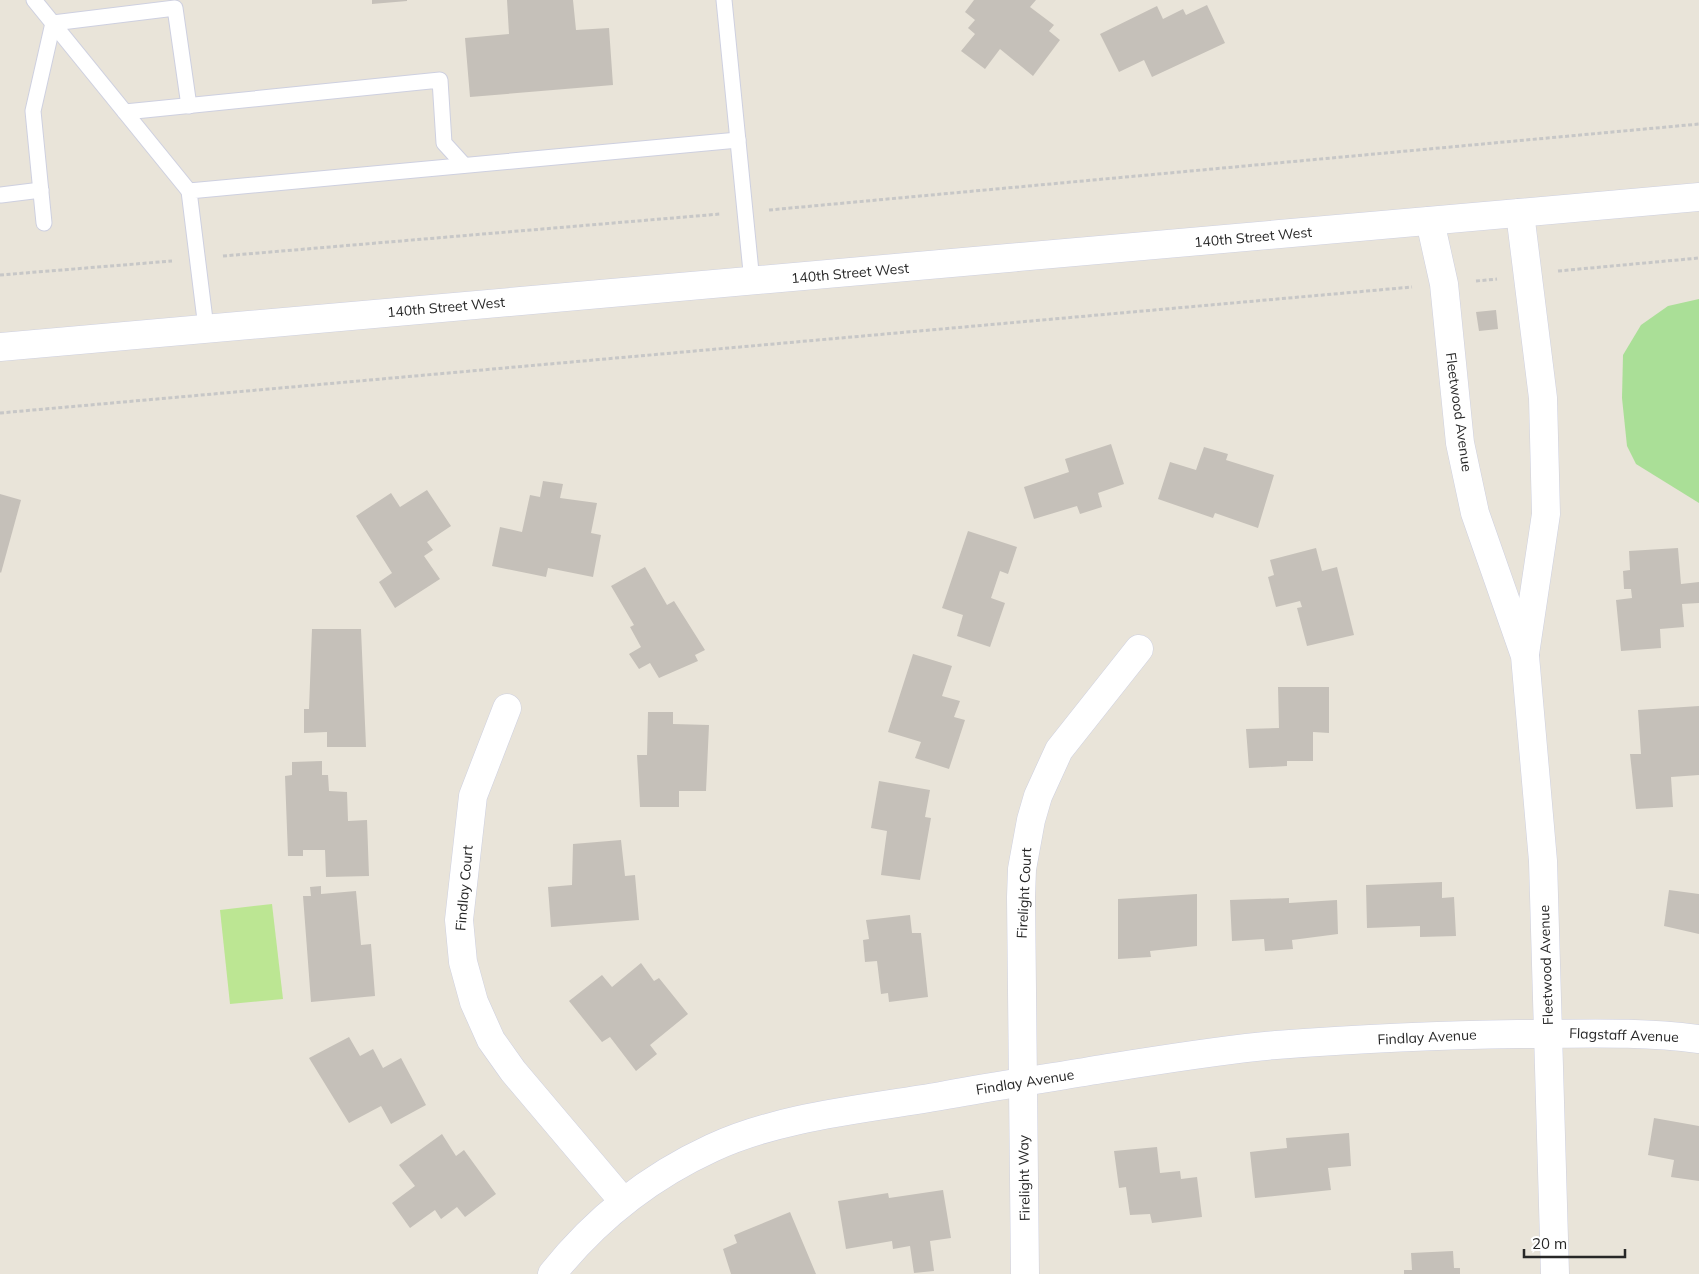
<svg xmlns="http://www.w3.org/2000/svg" width="1699" height="1274" font-family="Mulish,sans-serif">
  <style>
    .green { fill: #aadf97 }
    .pitch { fill: #bce693 }
    .building { fill: #c5c0b9 }
    .lines { fill: none; stroke-linecap: round; stroke-linejoin: round }
    .service-casing { stroke: #ced0e0; stroke-width: 17 }
    .minor-casing { stroke: #ced0e0; stroke-width: 29 }
    .tertiary-casing { stroke: #ced0e0; stroke-width: 29 }
    .path { stroke: #c7c7c7; stroke-width: 3; stroke-dasharray: 4 2.5; stroke-linecap: butt }
    .service { stroke: #fff; stroke-width: 15 }
    .minor { stroke: #fff; stroke-width: 28 }
    .tertiary { stroke: #fff; stroke-width: 28 }
    .labels { text-anchor: middle; stroke-width: 4.5; stroke-linejoin: round; paint-order: stroke }
    .street-label { font-size: 14px; fill: #272727; stroke: #fff }
  </style>
  <rect width="100%" height="100%" fill="#e9e4d9"/>
  <polygon class="green" points="1699,299 1699,503 1636,464 1627,446 1622,398 1623,355 1641,325 1668,306"/>
  <polygon class="pitch" points="272,904 283,999 230,1004 220,910"/>
  <g class="building">
    <polygon points="372,0 407,0 407,1 372,4"/>
    <polygon points="507,0 573,0 576,30 609,28 613,85 470,97 465,38 509,34"/>
    <polygon points="974,0 1036,0 1030,7 1054,25 1049,31 1060,40 1033,76 1000,49 985,69 961,51 975,34 968,28 975,20 965,12"/>
    <polygon points="1207,5 1225,43 1152,77 1144,60 1119,72 1100,34 1157,6 1163,19 1183,9 1186,15"/>
    <polygon points="1496,310 1498,329 1479,331 1476,312"/>
    <polygon points="1111,444 1124,484 1098,493 1102,507 1080,514 1077,506 1034,519 1024,487 1069,472 1065,459"/>
    <polygon points="1204,447 1228,454 1226,460 1274,475 1258,528 1215,513 1213,518 1158,499 1170,462 1196,470"/>
    <polygon points="543,481 563,484 560,498 597,503 591,533 601,535 593,577 548,568 546,577 492,566 500,527 522,532 530,495 540,497"/>
    <polygon points="427,490 451,526 427,542 433,550 424,556 440,579 395,608 379,582 392,573 356,516 391,493 400,507"/>
    <polygon points="0,494 21,500 1,573 0,572"/>
    <polygon points="968,531 1017,547 1008,574 1000,571 991,598 1005,603 990,647 957,636 963,615 942,608"/>
    <polygon points="1316,548 1322,571 1337,567 1354,635 1307,646 1297,608 1302,607 1300,601 1276,607 1268,577 1274,575 1270,560"/>
    <polygon points="1678,548 1681,584 1699,582 1699,603 1682,604 1684,627 1660,629 1661,648 1621,651 1616,600 1632,598 1631,589 1624,589 1623,571 1630,570 1629,551"/>
    <polygon points="645,567 667,605 674,601 705,650 695,655 698,661 659,678 650,663 639,669 629,654 641,647 630,627 634,625 611,586"/>
    <polygon points="312,629 361,629 366,747 327,747 327,732 304,733 304,709 309,709"/>
    <polygon points="913,654 952,666 942,696 960,701 954,717 965,720 949,769 915,758 921,742 888,732"/>
    <polygon points="1278,687 1329,687 1329,733 1313,732 1313,761 1287,761 1287,766 1249,768 1246,729 1279,728"/>
    <polygon points="1699,706 1699,775 1671,777 1673,807 1636,809 1630,754 1641,754 1638,710"/>
    <polygon points="648,712 673,712 673,724 709,725 706,791 679,791 679,807 640,807 637,755 647,755"/>
    <polygon points="322,761 322,775 328,775 329,791 347,792 348,821 367,820 369,876 326,877 325,850 303,850 303,856 288,856 285,776 292,775 292,762"/>
    <polygon points="879,781 930,790 925,817 931,818 920,880 881,875 887,831 871,828"/>
    <polygon points="621,840 625,876 635,875 639,920 551,927 548,887 572,885 573,844"/>
    <polygon points="1442,882 1442,898 1454,897 1456,936 1420,937 1420,926 1367,928 1366,885"/>
    <polygon points="321,886 321,894 356,891 361,945 371,944 375,996 311,1002 303,896 311,896 310,887"/>
    <polygon points="1669,890 1699,894 1699,934 1664,926"/>
    <polygon points="1197,894 1197,946 1150,951 1151,957 1118,959 1118,899"/>
    <polygon points="1289,898 1289,903 1337,900 1338,934 1292,940 1293,949 1265,951 1264,939 1232,941 1230,900"/>
    <polygon points="910,915 912,933 921,933 928,997 889,1002 888,993 881,994 877,961 865,962 863,940 869,939 866,920"/>
    <polygon points="641,963 654,981 659,978 688,1014 650,1045 657,1054 636,1071 610,1037 602,1042 569,1001 602,975 612,987"/>
    <polygon points="349,1037 360,1056 373,1049 383,1068 401,1058 426,1105 391,1124 381,1106 349,1123 309,1058"/>
    <polygon points="1654,1118 1699,1126 1699,1181 1671,1177 1674,1160 1648,1155"/>
    <polygon points="1349,1133 1351,1166 1328,1168 1331,1190 1255,1198 1250,1152 1287,1148 1286,1138"/>
    <polygon points="442,1134 456,1156 464,1150 496,1194 465,1217 457,1207 441,1219 435,1210 410,1228 392,1203 415,1186 399,1165"/>
    <polygon points="1157,1147 1160,1173 1180,1171 1181,1179 1197,1177 1202,1217 1152,1223 1150,1214 1130,1215 1126,1187 1119,1188 1114,1151"/>
    <polygon points="943,1190 951,1238 930,1241 934,1271 914,1273 910,1246 893,1249 892,1241 846,1249 838,1201 888,1193 889,1198"/>
    <polygon points="790,1212 816,1274 731,1274 723,1249 737,1243 734,1235"/>
    <polygon points="1453,1251 1454,1268 1460,1268 1460,1274 1404,1274 1404,1270 1412,1270 1411,1253"/>
  </g>
  <g class="lines">
    <g class="service-casing">
      <g id="service">
        <polyline points="34,0 189,191"/>
        <polyline points="724,0 752,282"/>
        <polyline points="125,112 440,80 444,143 464,165"/>
        <polyline points="1,195 41,190"/>
        <polyline points="44,223 33,111 53,23 175,8 189,106"/>
        <polyline points="206,328 189,191 738,140"/>
      </g>
    </g>
    <g class="minor-casing">
      <g id="minor">
        <polyline points="1520,213 1543,398 1546,514 1525,654"/>
        <polyline points="1430,221 1444,284 1460,443 1475,513 1525,656 1543,861 1555,1274"/>
        <polyline points="507,708 473,796 459,920 463,962 474,1002 491,1040 513,1071 623,1201"/>
        <path d="M552,1274c43,-54 97,-97 160,-126 69,-32 154,-39 229,-52 54,-10 108,-18 161,-27 58,-9 116,-19 174,-24 80,-6 161,-10 242,-11 61,0 120,-3 181,5"/>
        <polyline points="1025,1274 1021,897 1022,869 1031,820 1038,796 1059,750 1139,649"/>
      </g>
    </g>
    <g class="tertiary-casing">
      <polyline id="tertiary" points="0,347 1699,197"/>
    </g>
    <g class="path">
      <polyline points="769,210 1699,124"/>
      <polyline points="223,256 720,214"/>
      <polyline points="1558,271 1699,258"/>
      <polyline points="0,275 172,261"/>
      <polyline points="1476,281 1497,279"/>
      <polyline points="0,413 1412,287"/>
    </g>
    <use href="#service" class="service"/>
    <use href="#minor" class="minor"/>
    <use href="#tertiary" class="tertiary"/>
  </g>
  <g class="labels">
    <g class="street-label">
      <text transform="translate(1253 237) rotate(-5)" y="5">140th Street West</text>
      <text transform="translate(850 273) rotate(-5)" y="5">140th Street West</text>
      <text transform="translate(446 307) rotate(-5)" y="5">140th Street West</text>
      <text transform="translate(1459 412) rotate(82)" y="5">Fleetwood Avenue</text>
      <text transform="translate(464 888) rotate(-85)" y="5">Findlay Court</text>
      <text transform="translate(1024 893) rotate(-87)" y="5">Firelight Court</text>
      <text transform="translate(1546 965) rotate(-92)" y="5">Fleetwood Avenue</text>
      <text transform="translate(1624 1035) rotate(2)" y="5">Flagstaff Avenue</text>
      <text transform="translate(1427 1037) rotate(-3)" y="5">Findlay Avenue</text>
      <text transform="translate(1025 1082) rotate(-9)" y="5">Findlay Avenue</text>
      <text transform="translate(1024 1178) rotate(-91)" y="5">Firelight Way</text>
    </g>
  </g>
  <path d="M1524 1249v8h101v-8" fill="none" stroke="#272727" stroke-width="2.5"/>
  <text x="1532" y="1249" font-size="15" fill="#272727" stroke="#ffffff" stroke-width="4" paint-order="stroke">20 m</text>
</svg>
